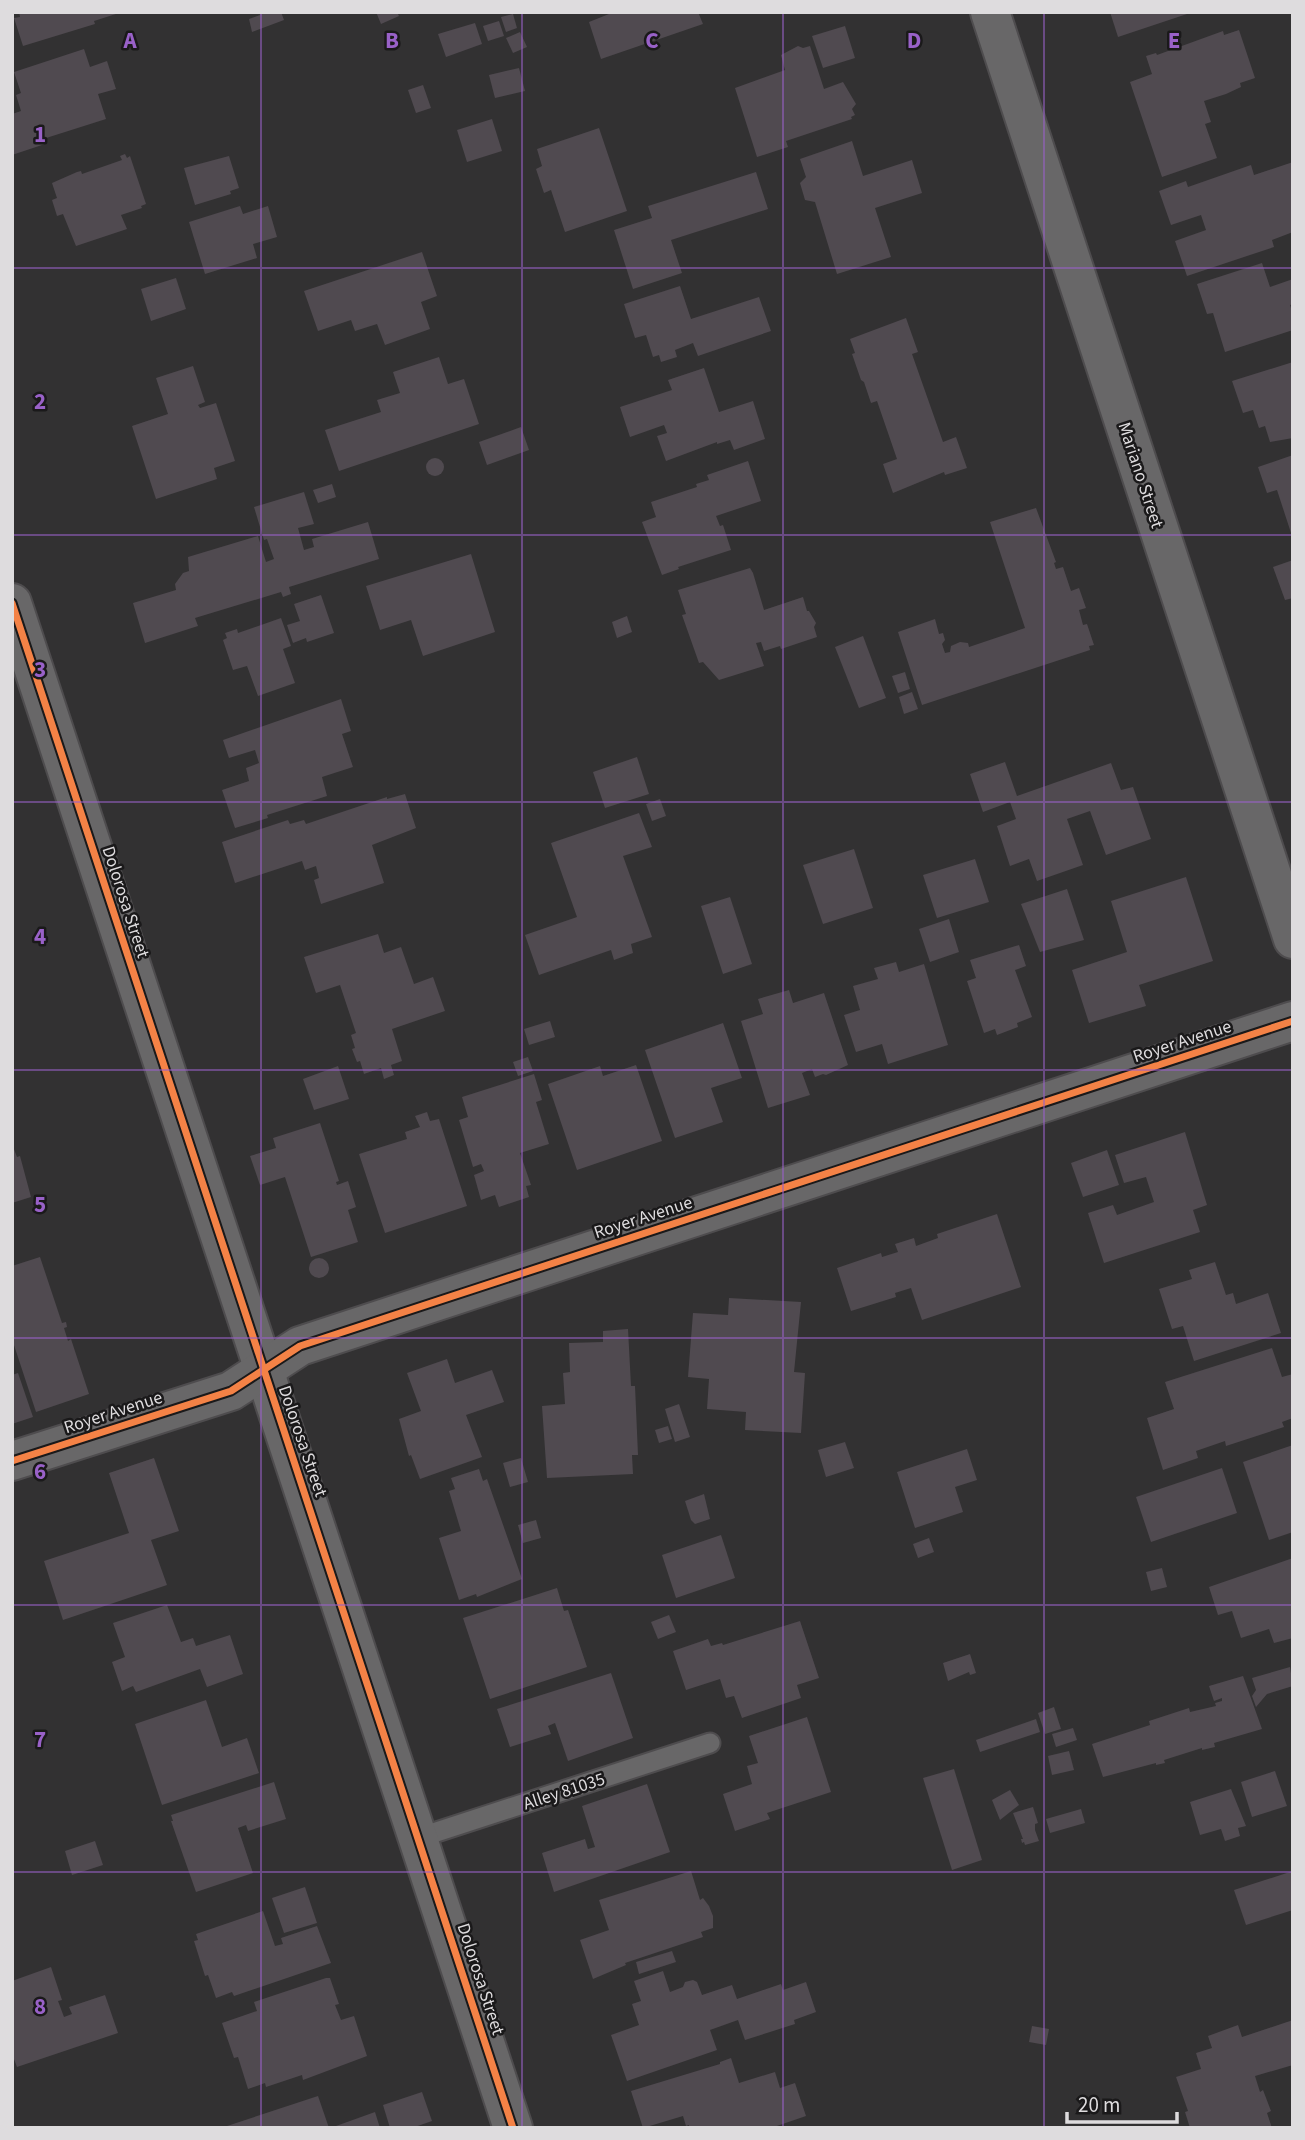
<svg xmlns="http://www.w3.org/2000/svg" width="1305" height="2140" font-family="'Source Sans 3',sans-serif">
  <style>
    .building { fill: #504a50 }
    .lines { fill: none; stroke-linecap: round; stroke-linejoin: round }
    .lane-casing { stroke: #4e4c4e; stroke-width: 23 }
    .street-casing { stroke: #4e4c4e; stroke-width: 42 }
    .lane { stroke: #686768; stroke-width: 19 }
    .street { stroke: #686768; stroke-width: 38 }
    .cycleway-casing { stroke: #1a191a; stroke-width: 11 }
    .cycleway { stroke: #f48246; stroke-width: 7 }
    .grid { fill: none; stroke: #9961c8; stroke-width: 2; stroke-opacity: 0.55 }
    .labels { text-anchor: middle; stroke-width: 5; stroke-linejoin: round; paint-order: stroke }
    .street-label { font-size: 18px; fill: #dedcde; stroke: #1a191a }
    .grid-label { font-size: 23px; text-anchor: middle; font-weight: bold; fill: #9961c8; stroke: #1a191a; stroke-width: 5; stroke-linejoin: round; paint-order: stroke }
  </style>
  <rect width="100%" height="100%" fill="#323132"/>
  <g class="building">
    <polygon points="19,12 119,12 119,13 94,21 95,24 23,46 14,18 20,17"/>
    <polygon points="259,12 281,12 284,20 252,32 249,19 260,15"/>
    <polygon points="376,12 397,12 399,16 381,24"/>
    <polygon points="614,12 698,12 703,24 601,59 589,22"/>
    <polygon points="1110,12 1190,12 1190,13 1118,37"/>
    <polygon points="513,14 517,28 506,32 501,17"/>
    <polygon points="499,21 504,36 488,41 483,26"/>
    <polygon points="475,23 482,44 446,57 438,34"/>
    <polygon points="845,26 855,58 823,68 812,36"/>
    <polygon points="1239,30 1255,78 1240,83 1241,87 1226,94 1204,101 1211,122 1205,124 1217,158 1162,177 1130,82 1152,74 1146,56 1156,53 1157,55 1223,31 1224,35"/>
    <polygon points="520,32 527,47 513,53 506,38"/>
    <polygon points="798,46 803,48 810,46 824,89 843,82 856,104 852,109 855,115 851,117 852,119 786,141 788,147 757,157 735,88 785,70 781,55"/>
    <polygon points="84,49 90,67 107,61 116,89 98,94 106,119 43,139 45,144 12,155 12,114 21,111 16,95 21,93 14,72"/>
    <polygon points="519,68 525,91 495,98 489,75"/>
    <polygon points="423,85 431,108 416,113 408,90"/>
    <polygon points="492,119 502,151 467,162 457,130"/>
    <polygon points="599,128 627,211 565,232 551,190 544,193 536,169 542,166 537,149"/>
    <polygon points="852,141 863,176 912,160 922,193 875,208 891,257 837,274 815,202 805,200 800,183 806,177 800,159"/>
    <polygon points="125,154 127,158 130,156 146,204 141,206 142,208 121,215 127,229 76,246 63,214 57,216 52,200 57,198 52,183 77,172 81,171 82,174 122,160 120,156"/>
    <polygon points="229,156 239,188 230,191 231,194 195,205 184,168"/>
    <polygon points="1293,162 1293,232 1272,240 1274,247 1187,276 1175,241 1206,230 1201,215 1171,225 1159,191 1186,181 1188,187 1251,165 1254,175"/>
    <polygon points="756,172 768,209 671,240 682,273 633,289 614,230 652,218 648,206"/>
    <polygon points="240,206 243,214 268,206 277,237 253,244 257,258 205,274 189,222"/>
    <polygon points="422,252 437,296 421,302 430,329 385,345 377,324 355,331 351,320 318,331 304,291"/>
    <polygon points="1262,263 1270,287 1293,279 1293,304 1290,305 1293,314 1293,330 1225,352 1213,313 1207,314 1197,284"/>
    <polygon points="176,278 186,309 151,321 141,289"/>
    <polygon points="680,286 691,319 759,297 771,331 698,356 693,343 675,350 677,357 661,362 659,355 653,357 646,335 635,338 624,304"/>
    <polygon points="906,318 918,352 912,354 943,442 956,437 967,468 945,475 944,472 893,493 883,464 897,459 877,401 871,403 864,382 861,380 852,354 855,353 850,339"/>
    <polygon points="439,357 448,384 464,379 479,424 339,471 325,430 381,412 377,400 400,393 393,372"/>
    <polygon points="1293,362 1293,438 1270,442 1265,426 1259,428 1253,410 1243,413 1232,381"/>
    <polygon points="193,366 205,402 198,405 200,408 216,403 235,461 214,468 217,479 156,499 132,426 168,414 156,378"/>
    <polygon points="704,368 719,412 753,401 765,439 734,450 730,440 717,444 717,442 666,461 657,436 667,433 664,425 630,437 620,407 672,390 668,380"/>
    <polygon points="521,427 529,450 487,465 479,442"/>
    <polygon points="1293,455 1293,536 1292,536 1277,490 1267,493 1258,467"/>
    <circle cx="435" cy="467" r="9"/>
    <polygon points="748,461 761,501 716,516 720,526 723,525 731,550 678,567 679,569 662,575 642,522 656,517 651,502 697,487 696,484 709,480 707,475"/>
    <polygon points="332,484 336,497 318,503 313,490"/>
    <polygon points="304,492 314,524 298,528 304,550 314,547 312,539 368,522 379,559 289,587 291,594 283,597 281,592 195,618 198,626 145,643 133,603 176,590 175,584 183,573 189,571 188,557 258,536 266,562 274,559 267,539 264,540 254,507"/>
    <polygon points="1036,508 1056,562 1054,563 1056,569 1063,567 1071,591 1079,588 1086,608 1079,610 1083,625 1087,624 1094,645 1089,646 1090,650 922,705 898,632 935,619 939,634 943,633 945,640 942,644 945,653 950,652 951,646 960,642 968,643 969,647 1025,628 990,522"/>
    <polygon points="471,554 495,632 423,656 411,620 380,630 366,586"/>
    <polygon points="1293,560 1293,598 1285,600 1273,567"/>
    <polygon points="750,568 753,573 764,610 803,597 807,611 809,611 816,623 814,627 817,637 781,649 780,646 764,651 761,642 756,643 764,666 719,680 703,662 699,663 682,615 686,614 678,590"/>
    <polygon points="321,595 334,633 307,642 306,638 293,643 287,625 300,621 294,604"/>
    <polygon points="627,616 632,632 617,638 612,622"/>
    <polygon points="281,618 291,646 283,649 295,683 258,696 247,666 233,670 223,640 227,638 225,633 237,629 238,633"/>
    <polygon points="863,636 886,698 859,708 835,647"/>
    <polygon points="905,672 910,689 898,693 892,676"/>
    <polygon points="912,692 918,709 904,714 899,697"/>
    <polygon points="341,699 351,731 342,734 353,767 322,777 327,796 267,815 268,818 235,828 222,790 249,781 246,768 259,763 255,750 229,758 223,740"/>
    <polygon points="637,757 649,794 605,808 593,772"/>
    <polygon points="1005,762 1017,796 1111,763 1121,790 1133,787 1151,839 1106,855 1090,811 1067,819 1083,865 1037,881 1029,859 1010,866 997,826 1016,819 1010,802 983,812 970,774"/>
    <polygon points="405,794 416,828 372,845 384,883 321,904 314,880 319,878 316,866 305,870 302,861 235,883 222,842 288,820 290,824 304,820 306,824 387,797 387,799"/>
    <polygon points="660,799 666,816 652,821 646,804"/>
    <polygon points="639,813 652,847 623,856 652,937 631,944 633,953 614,960 611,950 539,975 525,935 577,917 551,843"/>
    <polygon points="854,849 873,908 823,924 803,865"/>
    <polygon points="975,859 989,902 937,918 923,875"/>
    <polygon points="1186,877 1213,961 1139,985 1146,1006 1089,1023 1072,970 1127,952 1111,901"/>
    <polygon points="1067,889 1084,940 1040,952 1021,904"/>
    <polygon points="730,897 752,964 723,974 701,906"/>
    <polygon points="949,919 959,952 930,962 919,929"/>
    <polygon points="378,934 384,953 401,947 414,984 433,977 445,1011 392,1029 402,1061 391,1065 394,1075 384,1079 381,1068 364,1074 360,1061 357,1062 352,1049 355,1048 351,1035 356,1033 340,985 316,993 304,957"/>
    <polygon points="1019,945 1026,966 1015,970 1032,1017 1017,1023 1018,1027 997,1035 995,1029 984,1033 967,981 976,978 970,960"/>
    <polygon points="896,962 899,972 924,964 948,1045 888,1064 882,1044 856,1052 844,1015 860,1010 853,986 878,979 874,968"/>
    <polygon points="789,990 793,1003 824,993 848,1065 826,1075 823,1074 815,1077 812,1069 802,1073 810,1095 768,1108 741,1021 763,1014 758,999"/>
    <polygon points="550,1021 555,1037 529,1045 524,1029"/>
    <polygon points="723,1023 742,1078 711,1088 723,1122 675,1138 645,1050"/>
    <polygon points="528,1057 533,1071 518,1076 513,1062"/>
    <polygon points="636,1065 662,1141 577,1170 548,1084 600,1066 603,1076"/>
    <polygon points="338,1066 349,1099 314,1110 303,1079"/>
    <polygon points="534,1074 542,1100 536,1102 549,1144 520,1153 531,1185 526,1186 529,1197 499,1207 495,1195 481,1200 474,1175 484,1171 481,1164 473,1167 459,1120 468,1117 462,1097"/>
    <polygon points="427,1112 430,1121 439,1119 467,1206 385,1233 359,1154 407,1139 405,1132 420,1127 415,1116"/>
    <polygon points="320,1123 339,1181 336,1182 337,1185 348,1181 356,1207 348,1210 358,1242 311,1257 285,1177 260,1185 250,1156 276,1148 273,1138"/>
    <polygon points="1185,1132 1207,1205 1193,1210 1200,1232 1104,1263 1088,1213 1113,1205 1117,1215 1154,1202 1146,1177 1124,1183 1115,1155"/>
    <polygon points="12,1144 17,1157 20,1156 31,1197 12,1203"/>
    <polygon points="1107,1150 1119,1185 1083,1197 1071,1163"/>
    <polygon points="997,1214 1021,1287 922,1320 911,1288 895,1293 896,1297 851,1311 837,1268 881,1253 882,1257 898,1252 895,1244 914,1238 916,1246 938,1238 937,1234"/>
    <polygon points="40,1257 62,1323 66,1322 67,1327 64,1328 68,1341 71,1339 89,1394 36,1412 12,1339 12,1266"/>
    <circle cx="319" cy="1268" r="10"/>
    <polygon points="1215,1262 1226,1295 1233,1293 1236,1304 1268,1293 1281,1333 1194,1361 1183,1326 1172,1329 1159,1289 1192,1279 1189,1270"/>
    <polygon points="729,1298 801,1302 794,1372 805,1373 801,1433 745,1430 746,1412 707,1409 709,1379 688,1377 693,1313 728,1315"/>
    <polygon points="628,1329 631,1386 635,1386 638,1455 632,1455 633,1474 547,1478 542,1406 565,1404 563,1373 570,1372 569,1343 603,1342 603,1331"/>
    <polygon points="1272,1348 1282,1377 1293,1374 1293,1418 1282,1422 1284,1427 1226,1446 1225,1441 1196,1451 1198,1458 1163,1470 1147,1418 1174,1409 1165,1382"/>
    <polygon points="447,1359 455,1383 492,1370 504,1402 466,1415 482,1457 420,1479 411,1455 409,1456 399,1419 421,1411 407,1373"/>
    <polygon points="18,1373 33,1417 12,1424 12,1375"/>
    <polygon points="679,1404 690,1437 675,1442 665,1409"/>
    <polygon points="668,1426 672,1439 659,1443 655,1430"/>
    <polygon points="845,1442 854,1468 826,1477 818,1450"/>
    <polygon points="1293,1445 1293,1532 1269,1540 1243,1462"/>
    <polygon points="967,1449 977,1480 955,1487 963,1512 915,1528 897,1472"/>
    <polygon points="154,1458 179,1531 151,1540 167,1585 63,1620 44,1561 129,1533 109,1473"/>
    <polygon points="521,1458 528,1482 510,1487 503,1463"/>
    <polygon points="1222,1468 1237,1513 1151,1542 1136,1497"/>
    <polygon points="479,1469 483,1481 487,1479 522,1579 477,1597 476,1594 459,1600 439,1538 461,1531 449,1491 455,1489 451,1478"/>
    <polygon points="704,1494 710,1519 695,1524 691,1520 685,1501"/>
    <polygon points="536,1520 541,1538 523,1543 518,1525"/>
    <polygon points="721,1535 735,1578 676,1598 662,1555"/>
    <polygon points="929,1538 934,1552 918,1558 913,1544"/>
    <polygon points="1293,1558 1293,1638 1274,1643 1269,1629 1241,1638 1232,1611 1218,1615 1209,1587"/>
    <polygon points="1162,1568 1167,1587 1151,1591 1146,1572"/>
    <polygon points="557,1588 564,1611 568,1610 587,1667 490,1699 463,1618"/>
    <polygon points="167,1605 181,1642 193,1638 196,1646 230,1635 243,1674 207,1687 200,1669 136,1692 133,1686 122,1691 112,1662 125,1657 113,1623"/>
    <polygon points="669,1615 676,1632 658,1639 651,1622"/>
    <polygon points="800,1621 819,1678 797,1685 801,1698 742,1718 734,1696 726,1698 720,1679 686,1690 673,1651 708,1639 711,1646 722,1643 723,1645"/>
    <polygon points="970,1654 976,1673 970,1675 969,1672 948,1681 943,1663"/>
    <polygon points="1290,1667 1293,1686 1267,1694 1256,1707 1252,1696 1256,1690 1252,1678"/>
    <polygon points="611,1673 633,1738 568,1761 555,1723 548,1726 551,1734 510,1747 497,1709"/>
    <polygon points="1243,1676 1262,1729 1214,1743 1215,1747 1202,1750 1202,1748 1164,1760 1165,1763 1156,1765 1156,1763 1103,1777 1092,1744 1150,1725 1149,1721 1189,1708 1190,1712 1216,1706 1215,1703 1222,1701 1222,1698 1214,1701 1209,1686"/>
    <polygon points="206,1700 222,1747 247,1738 259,1773 162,1805 135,1724"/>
    <polygon points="1054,1707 1061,1729 1045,1734 1038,1713"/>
    <polygon points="807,1717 831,1792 767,1813 770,1819 735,1831 723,1794 752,1784 747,1766 758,1763 749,1736"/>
    <polygon points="1036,1719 1040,1732 980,1752 976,1740"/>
    <polygon points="1073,1728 1077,1740 1056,1747 1052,1734"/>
    <polygon points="1069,1751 1074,1770 1052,1775 1048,1756"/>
    <polygon points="954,1769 982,1860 952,1870 923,1778"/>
    <polygon points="1275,1771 1287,1806 1252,1817 1241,1782"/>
    <polygon points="274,1782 286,1819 248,1831 246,1825 238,1828 253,1873 196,1892 171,1821 173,1821 171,1815"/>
    <polygon points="647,1784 670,1852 554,1892 542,1853 585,1839 588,1849 595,1847 582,1806"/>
    <polygon points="1231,1789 1246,1826 1238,1828 1240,1836 1225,1841 1221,1829 1200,1835 1190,1802"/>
    <polygon points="1010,1790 1019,1805 1000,1820 992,1800"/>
    <polygon points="1033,1807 1038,1823 1035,1824 1035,1830 1039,1841 1025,1845 1024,1842 1022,1843 1021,1839 1023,1839 1013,1813"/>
    <polygon points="1081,1809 1085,1823 1050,1833 1046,1819"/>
    <polygon points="95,1841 103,1865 72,1875 65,1851"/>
    <polygon points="691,1871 700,1900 703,1898 709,1906 713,1916 713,1928 701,1932 703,1937 625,1963 626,1965 593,1979 580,1940 609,1930 599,1900"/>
    <polygon points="1293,1871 1293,1910 1246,1925 1234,1890"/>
    <polygon points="305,1887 317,1923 284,1933 272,1898"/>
    <polygon points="263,1911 275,1946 283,1944 281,1938 317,1926 331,1963 234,1996 232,1992 216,1998 208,1975 205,1976 194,1941 198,1940 196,1934"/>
    <polygon points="672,1951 676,1962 639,1974 636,1962"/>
    <polygon points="51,1967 62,2000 58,2001 64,2017 72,2014 69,2007 105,1995 118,2033 17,2067 12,2054 12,1981"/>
    <polygon points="663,1971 670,1992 683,1987 685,1982 693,1980 697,1982 702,1995 732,1985 737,1999 781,1984 783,1990 806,1982 816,2012 794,2020 795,2024 745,2040 738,2020 710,2030 717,2050 627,2081 611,2035 639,2025 632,2004 641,2001 634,1981"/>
    <polygon points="326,1978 330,1978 339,2004 335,2005 341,2020 354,2016 367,2056 303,2080 302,2075 266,2087 265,2083 248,2089 238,2057 234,2058 222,2023 257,2011 254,2002"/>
    <polygon points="1293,2020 1293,2065 1255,2076 1260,2092 1263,2090 1271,2111 1267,2113 1272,2128 1190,2128 1185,2112 1188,2111 1176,2077 1201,2069 1196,2053 1212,2048 1208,2036 1238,2025 1242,2037"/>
    <polygon points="1032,2026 1049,2029 1046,2045 1029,2042"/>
    <polygon points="731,2058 739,2083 775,2072 780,2088 795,2083 806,2116 771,2128 689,2128 689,2125 686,2126 683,2116 643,2128 631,2091 720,2064 720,2062"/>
    <polygon points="422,2092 432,2121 412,2128 390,2128 383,2105"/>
    <polygon points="318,2096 329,2128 224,2128 224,2127"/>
    <polygon points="375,2112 380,2128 337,2128 336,2126"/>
  </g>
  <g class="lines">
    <g class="lane-casing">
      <polyline id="lane" points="418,1838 710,1743"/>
    </g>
    <g class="street-casing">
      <g id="street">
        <polyline points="990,12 1293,939"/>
        <polyline points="12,603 513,2128"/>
        <polyline points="12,1461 231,1391 300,1346 1293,1021"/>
      </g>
    </g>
    <use href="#lane" class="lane"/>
    <use href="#street" class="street"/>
    <g class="cycleway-casing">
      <g id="cycleway">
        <polyline points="12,603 513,2128"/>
        <polyline points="12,1461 231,1391 300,1346 1293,1021"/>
      </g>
    </g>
    <use href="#cycleway" class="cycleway"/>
  </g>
  <path class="grid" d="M261,12v2116M522,12v2116M783,12v2116M1044,12v2116M12,268h1281M12,535h1281M12,802h1281M12,1070h1281M12,1338h1281M12,1605h1281M12,1872h1281"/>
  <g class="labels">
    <g class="street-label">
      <text transform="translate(1141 475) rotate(72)" y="6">Mariano Street</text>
      <text transform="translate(126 902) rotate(72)" y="6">Dolorosa Street</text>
      <text transform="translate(1182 1041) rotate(-18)" y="6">Royer Avenue</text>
      <text transform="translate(643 1217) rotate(-18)" y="6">Royer Avenue</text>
      <text transform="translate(113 1412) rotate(-18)" y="6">Royer Avenue</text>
      <text transform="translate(303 1441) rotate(71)" y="6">Dolorosa Street</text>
      <text transform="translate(564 1791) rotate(-18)" y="6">Alley 81035</text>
      <text transform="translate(481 1979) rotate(72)" y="6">Dolorosa Street</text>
    </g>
  </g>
  <g class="grid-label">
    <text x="130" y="48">A</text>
    <text x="392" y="48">B</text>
    <text x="652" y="48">C</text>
    <text x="914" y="48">D</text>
    <text x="1174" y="48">E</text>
    <text x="40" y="142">1</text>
    <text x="40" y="409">2</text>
    <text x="40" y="677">3</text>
    <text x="40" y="944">4</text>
    <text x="40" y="1212">5</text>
    <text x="40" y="1479">6</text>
    <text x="40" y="1747">7</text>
    <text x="40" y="2014">8</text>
  </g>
  <rect width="1305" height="2140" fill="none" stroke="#dedcde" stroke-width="28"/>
  <path d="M1067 2112v10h110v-10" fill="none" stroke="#dedcde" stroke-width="3.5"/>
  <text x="1078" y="2112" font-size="21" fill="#dedcde" stroke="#1a191a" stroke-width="5" paint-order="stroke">20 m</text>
</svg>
